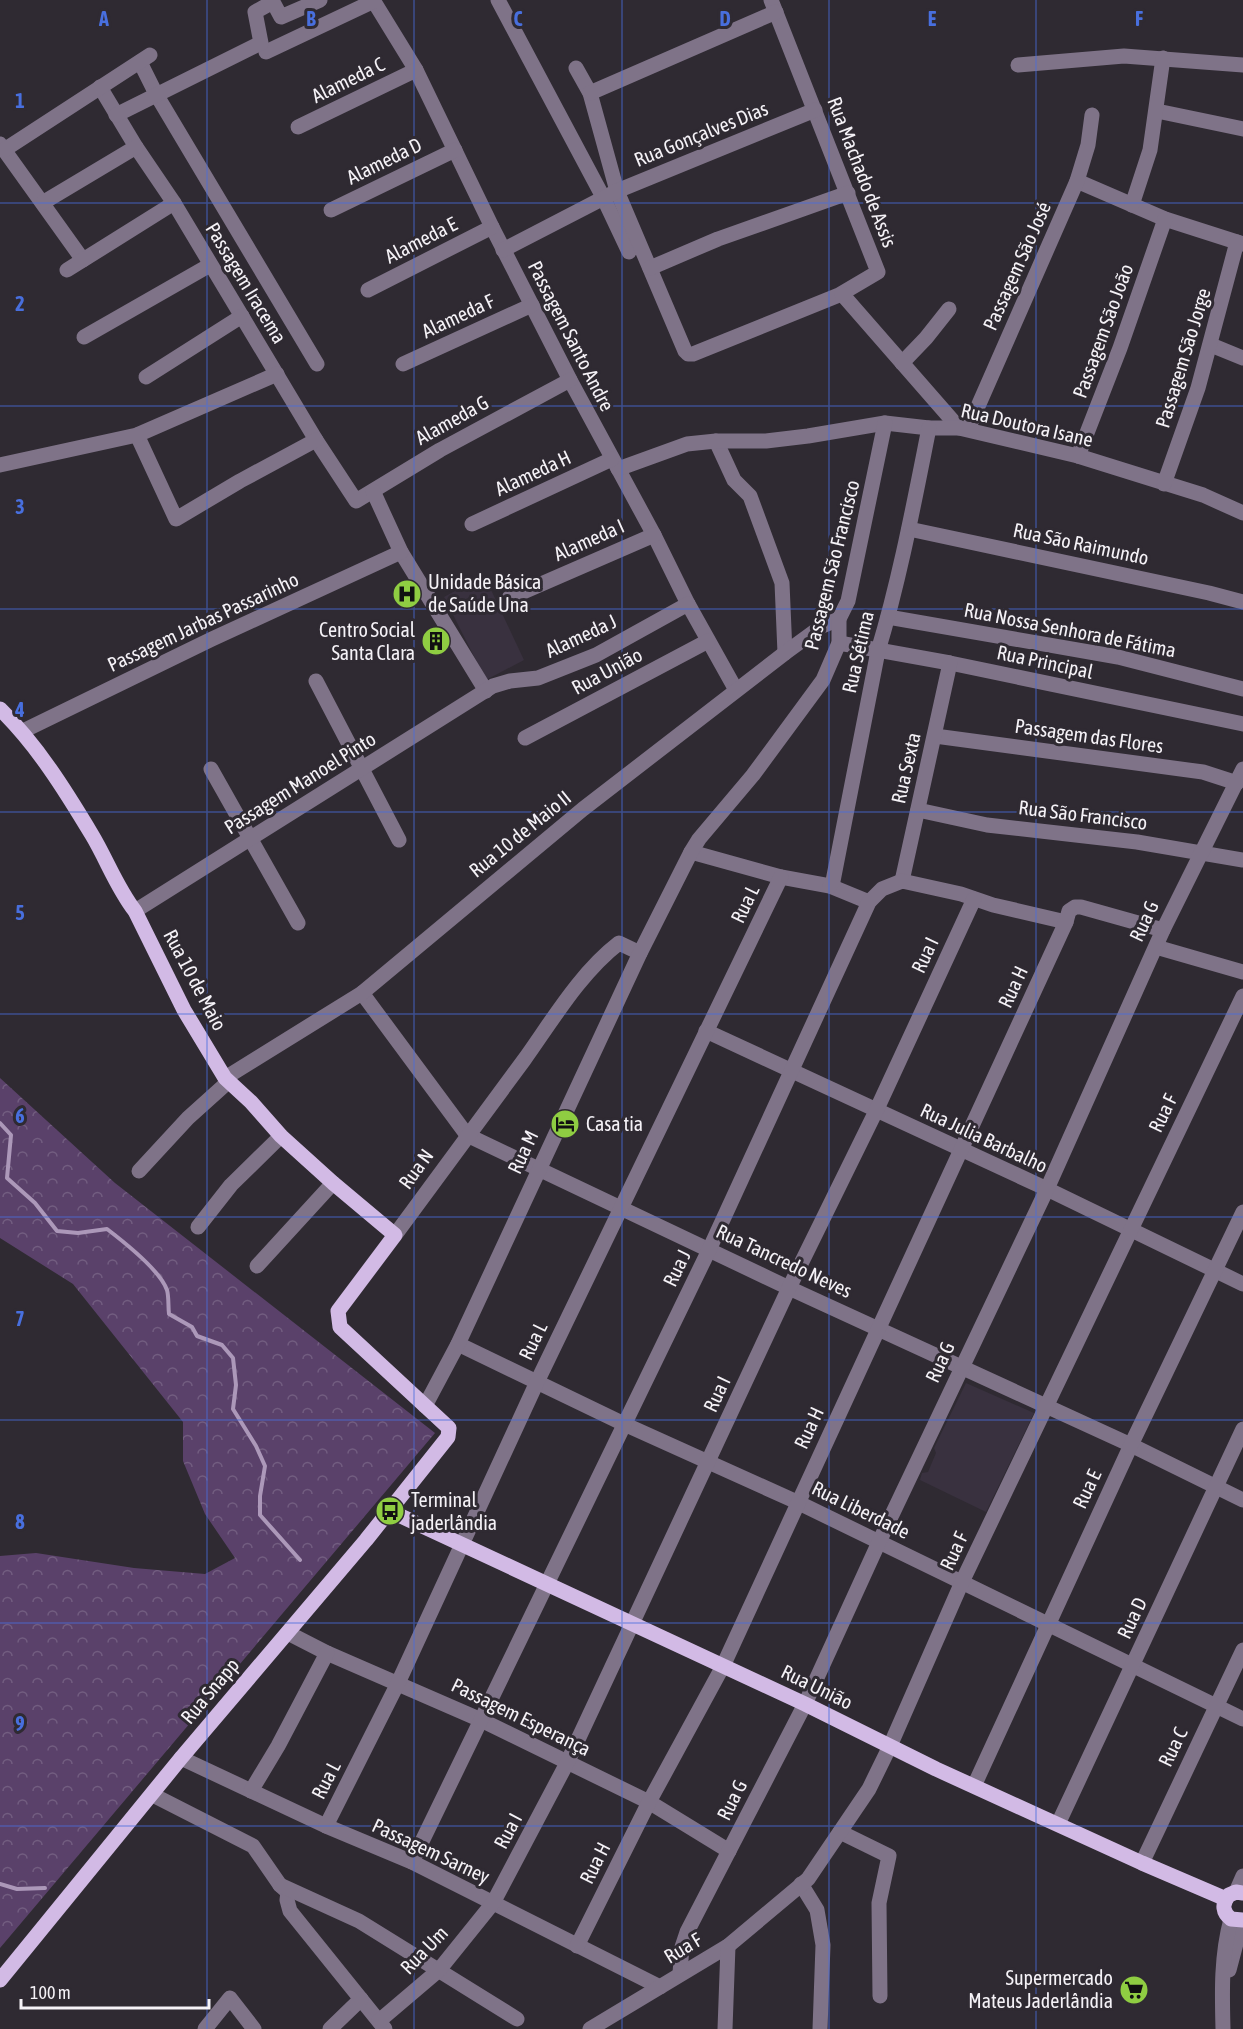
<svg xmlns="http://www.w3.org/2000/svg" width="1243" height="2029" font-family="'Asap Condensed',sans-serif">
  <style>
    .built { fill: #39313f }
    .forest { fill: url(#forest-crowns) }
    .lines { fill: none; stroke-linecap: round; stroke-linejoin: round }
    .stream { stroke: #ac98b9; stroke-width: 4 }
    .minor { stroke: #7f7388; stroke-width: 15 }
    .major { stroke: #d2bae5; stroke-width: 15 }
    .grid { fill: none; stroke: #486fde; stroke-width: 1.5; stroke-opacity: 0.55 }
    .labels { text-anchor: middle; stroke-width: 6; stroke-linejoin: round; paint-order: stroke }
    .street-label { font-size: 20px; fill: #f5f2f7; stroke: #2f2a32 }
    .poi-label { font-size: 20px; fill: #f5f2f7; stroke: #2f2a32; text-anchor: start }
    .grid-label { font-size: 20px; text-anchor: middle; font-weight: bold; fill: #486fde; stroke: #2f2a32; stroke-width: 6; stroke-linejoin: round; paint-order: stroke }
  </style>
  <defs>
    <pattern id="forest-crowns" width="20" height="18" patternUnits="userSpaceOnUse" patternTransform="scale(1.5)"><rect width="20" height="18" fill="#5a416a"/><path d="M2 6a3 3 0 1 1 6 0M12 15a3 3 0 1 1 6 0" fill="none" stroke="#725d80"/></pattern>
  </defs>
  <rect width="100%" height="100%" fill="#2f2a32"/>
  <g class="built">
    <polygon points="484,575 524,660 486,680 444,597"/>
    <polygon points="966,1383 1034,1413 986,1512 920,1480 922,1473 928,1472 936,1453 934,1448"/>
  </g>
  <polygon class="forest" points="0,1078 115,1183 435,1433 0,1948 0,1556 36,1553 134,1568 205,1574 235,1558 205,1514 183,1461 183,1422 73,1284 0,1238"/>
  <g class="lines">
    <g class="stream">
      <path d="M0,1123l11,12 -4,43 28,25 22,28 21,2 29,-4c17,13 53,41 60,61 2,7 1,16 2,24l23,13 5,9 25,9 11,13 3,27 -3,24 23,37 9,20 -5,30v19l40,45"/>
      <polyline points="0,1884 17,1889 45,1888"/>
    </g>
    <g class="minor">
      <polyline points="373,0 416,70 492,227 570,380 654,535 688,604 736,690"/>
      <polyline points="498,0 603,197 629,252"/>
      <polyline points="266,52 374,1"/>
      <polyline points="140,62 156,94 317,364"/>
      <polyline points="1018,65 1124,56 1243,65"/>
      <polyline points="576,68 590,93 617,191 685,351 688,354 693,354 839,295 878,272 771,0"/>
      <polyline points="100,87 136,147 174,203 316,440 356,501 440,450 570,380"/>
      <polyline points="590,93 776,12"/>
      <polyline points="1157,111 1243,129"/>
      <polyline points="116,115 261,43 255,12 273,2 281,17 320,0"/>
      <polyline points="298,127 416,70"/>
      <polyline points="0,144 83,260"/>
      <polyline points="4,150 150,55"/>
      <polyline points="1077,181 1165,219 1243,244"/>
      <polyline points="44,202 136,147"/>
      <polyline points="1132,205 1150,150 1163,58"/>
      <polyline points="331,210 455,150"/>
      <polyline points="503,250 617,191 815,110"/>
      <polyline points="650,268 718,239 848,193"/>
      <polyline points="67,270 174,203"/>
      <polyline points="368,290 492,227"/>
      <polyline points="842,294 959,428"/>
      <polyline points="84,337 210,265"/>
      <polyline points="1211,345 1243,358"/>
      <polyline points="902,363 926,338 949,309"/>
      <polyline points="403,364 532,305"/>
      <polyline points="146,377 242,316"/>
      <polyline points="968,429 1077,181 1088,145 1092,115"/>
      <polyline points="137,435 176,519 240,481 316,440"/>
      <polyline points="716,441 734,480 750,496 782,583 785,653"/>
      <polyline points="1078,456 1120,348 1165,219"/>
      <polyline points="0,465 137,435 277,374"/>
      <polyline points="618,469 687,444 716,441 766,441 808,436 885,423 929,428 959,428 1078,456 1203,495 1243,513"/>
      <polyline points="1164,484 1198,388 1237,242"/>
      <polyline points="373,491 401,552 486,691"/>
      <polyline points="472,524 612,459"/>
      <polyline points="909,529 1209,593 1243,602"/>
      <polyline points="509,598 654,535"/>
      <polyline points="888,617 1118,657 1243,689"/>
      <polyline points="839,643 950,663 1243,724"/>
      <polyline points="316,681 399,840"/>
      <polyline points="23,731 212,639 401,552"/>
      <polyline points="935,736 1203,772 1237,783"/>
      <polyline points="525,738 708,641"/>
      <polyline points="211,769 298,923"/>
      <polyline points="918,810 987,825 1137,842 1243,860"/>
      <polyline points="691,852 781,877 830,886 869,902"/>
      <polyline points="902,881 950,663"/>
      <path d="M830,886l3,-5 45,-230c22,-73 36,-148 51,-223"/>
      <polyline points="135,911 493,686 510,681 538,678 596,655 688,604"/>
      <polyline points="1156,947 1243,972"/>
      <polyline points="362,993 467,1135 789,1288 1131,1445 1243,1500"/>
      <polyline points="706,1031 1047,1189 1243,1284"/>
      <polyline points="225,1078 362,993 583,809 785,653 822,626 839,619"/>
      <polyline points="139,1171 188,1118 228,1082"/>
      <polyline points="198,1227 231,1185 281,1136"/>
      <path d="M395,1235c43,-59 86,-116 129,-175 28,-39 56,-87 95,-117l21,10"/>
      <polyline points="257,1266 333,1183"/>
      <polyline points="458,1344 624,1424 797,1502 1243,1719"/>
      <polyline points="425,1406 458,1344 640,953 691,852 699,839 753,775 823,680 839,643 839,619 848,601 885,423"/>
      <polyline points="288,1633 327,1653 481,1720 649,1802 729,1851"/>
      <polyline points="181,1758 326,1826 412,1862 660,1987"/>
      <polyline points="974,1786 1131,1445 1243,1212"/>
      <polyline points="251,1791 278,1746 327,1653"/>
      <polyline points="153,1795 253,1846 280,1885 288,1892 287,1900 290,1911 385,2029"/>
      <polyline points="1058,1824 1243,1429"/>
      <polyline points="326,1826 398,1683 537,1382 781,877"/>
      <polyline points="840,1832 889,1856 879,1903 880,1996"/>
      <polyline points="412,1862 709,1250 869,902 882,889 902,881 961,894 993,905 1066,922"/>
      <polyline points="1142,1863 1243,1650"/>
      <polyline points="801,1884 817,1910 823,1945 820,2029"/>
      <polyline points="280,1885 359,1921 517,2019"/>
      <polyline points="1236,1892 1243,1876"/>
      <polyline points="577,1946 649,1802 723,1666 1066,922 1069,911 1075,907 1081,907 1163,930"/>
      <polyline points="1229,1970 1242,1921"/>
      <polyline points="680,1973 682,1947 687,1932 805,1704 879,1542 1047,1189 1163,930 1243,769"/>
      <polyline points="379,2021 439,1970 493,1903 567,1763 789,1288 876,1111 974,899"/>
      <polyline points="205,2029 230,1998 254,2029"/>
      <polyline points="330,2029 361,1999"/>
      <polyline points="590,2029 728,1946 808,1879 869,1789 890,1746 962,1582 1243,996"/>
      <polyline points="725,2029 728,1946"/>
      <path d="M1223,2029c-1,-37 -2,-73 8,-110"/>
    </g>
    <g class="major">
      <path d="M0,709c37,36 65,81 92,126 15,25 25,53 43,76l49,99 41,68 26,24 30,34 52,47 62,52 -57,76 2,16 109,101 -1,9 -82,103 -185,218 -181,222"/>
      <polyline points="390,1511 805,1704 936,1769 1142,1863 1226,1899"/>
      <path d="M1243,1893l-7,-1 -7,3c-8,9 -6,18 2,24l12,1"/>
    </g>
  </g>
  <path class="grid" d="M207,0v2029M414,0v2029M622,0v2029M829,0v2029M1036,0v2029M0,203h1243M0,406h1243M0,609h1243M0,812h1243M0,1014h1243M0,1217h1243M0,1420h1243M0,1623h1243M0,1826h1243"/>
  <defs>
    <g id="hospital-disc" transform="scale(1.5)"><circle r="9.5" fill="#8fcd42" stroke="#2f2a32"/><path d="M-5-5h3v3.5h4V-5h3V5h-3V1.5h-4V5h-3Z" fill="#111"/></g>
    <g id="building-disc" transform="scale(1.5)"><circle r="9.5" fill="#8fcd42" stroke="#2f2a32"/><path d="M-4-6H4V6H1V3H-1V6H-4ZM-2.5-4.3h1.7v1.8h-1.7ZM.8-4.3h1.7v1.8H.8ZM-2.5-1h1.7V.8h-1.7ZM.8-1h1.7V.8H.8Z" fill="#111"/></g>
    <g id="hotel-disc" transform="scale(1.5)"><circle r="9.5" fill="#8fcd42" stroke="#2f2a32"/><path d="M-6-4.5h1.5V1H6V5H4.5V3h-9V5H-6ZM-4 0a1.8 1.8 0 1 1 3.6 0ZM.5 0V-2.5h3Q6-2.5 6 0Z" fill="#111"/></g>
    <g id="bus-disc" transform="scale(1.5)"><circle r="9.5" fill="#8fcd42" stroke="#2f2a32"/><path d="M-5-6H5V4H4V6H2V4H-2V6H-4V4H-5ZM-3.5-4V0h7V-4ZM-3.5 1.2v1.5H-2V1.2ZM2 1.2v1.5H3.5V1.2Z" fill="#111"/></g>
    <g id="supermarket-disc" transform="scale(1.5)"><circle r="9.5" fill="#8fcd42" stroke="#2f2a32"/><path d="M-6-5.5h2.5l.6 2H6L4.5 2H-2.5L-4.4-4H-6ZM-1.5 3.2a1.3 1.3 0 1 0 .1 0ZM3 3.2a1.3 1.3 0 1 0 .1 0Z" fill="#111"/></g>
  </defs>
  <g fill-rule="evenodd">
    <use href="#hospital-disc" x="407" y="594"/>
    <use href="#building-disc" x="436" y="641"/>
    <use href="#hotel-disc" x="565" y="1124"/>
    <use href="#bus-disc" x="390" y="1511"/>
    <use href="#supermarket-disc" x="1134" y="1990"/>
  </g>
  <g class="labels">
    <g class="street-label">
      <text transform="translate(348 80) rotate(-26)" y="7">Alameda C</text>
      <text transform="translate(701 134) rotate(-22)" y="7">Rua Gonçalves Dias</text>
      <text transform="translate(384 161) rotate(-26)" y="7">Alameda D</text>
      <text transform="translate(862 172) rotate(69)" y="7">Rua Machado de Assis</text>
      <text transform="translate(421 240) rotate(-27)" y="7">Alameda E</text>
      <text transform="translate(1017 266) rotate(-66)" y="7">Passagem São José</text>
      <text transform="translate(246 283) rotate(59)" y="7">Passagem Iracema</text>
      <text transform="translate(458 316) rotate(-25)" y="7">Alameda F</text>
      <text transform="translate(1103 331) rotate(-70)" y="7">Passagem São João</text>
      <text transform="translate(571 336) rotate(63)" y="7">Passagem Santo Andre</text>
      <text transform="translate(1183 358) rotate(-73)" y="7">Passagem São Jorge</text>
      <text transform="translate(452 420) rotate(-29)" y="7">Alameda G</text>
      <text transform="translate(1027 425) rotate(13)" y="7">Rua Doutora Isane</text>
      <text transform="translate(533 473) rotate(-25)" y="7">Alameda H</text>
      <text transform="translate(589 540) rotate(-24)" y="7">Alameda I</text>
      <text transform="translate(1081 544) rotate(12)" y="7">Rua São Raimundo</text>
      <text transform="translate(832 565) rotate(-76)" y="7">Passagem São Francisco</text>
      <text transform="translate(203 622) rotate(-25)" y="7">Passagem Jarbas Passarinho</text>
      <text transform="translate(1070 630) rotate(11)" y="7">Rua Nossa Senhora de Fátima</text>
      <text transform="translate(581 636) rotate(-25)" y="7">Alameda J</text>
      <text transform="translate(858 652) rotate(-77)" y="7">Rua Sétima</text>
      <text transform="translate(1045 662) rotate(12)" y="7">Rua Principal</text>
      <text transform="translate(607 671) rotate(-28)" y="7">Rua União</text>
      <text transform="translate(1089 736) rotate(8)" y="7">Passagem das Flores</text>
      <text transform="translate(906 768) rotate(-77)" y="7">Rua Sexta</text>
      <text transform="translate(300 783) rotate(-32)" y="7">Passagem Manoel Pinto</text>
      <text transform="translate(1083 815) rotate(7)" y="7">Rua São Francisco</text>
      <text transform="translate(520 834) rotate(-39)" y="7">Rua 10 de Maio II</text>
      <text transform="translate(745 904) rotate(-64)" y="7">Rua L</text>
      <text transform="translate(1144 921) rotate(-65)" y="7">Rua G</text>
      <text transform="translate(925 955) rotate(-65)" y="7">Rua I</text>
      <text transform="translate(195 980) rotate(62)" y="7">Rua 10 de Maio</text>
      <text transform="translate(1013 987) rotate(-65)" y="7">Rua H</text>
      <text transform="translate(1163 1113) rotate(-64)" y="7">Rua F</text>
      <text transform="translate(984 1138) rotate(25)" y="7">Rua Julia Barbalho</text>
      <text transform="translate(523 1152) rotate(-65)" y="7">Rua M</text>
      <text transform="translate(416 1169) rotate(-54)" y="7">Rua N</text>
      <text transform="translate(784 1261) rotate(25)" y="7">Rua Tancredo Neves</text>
      <text transform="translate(677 1268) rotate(-64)" y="7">Rua J</text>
      <text transform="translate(533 1341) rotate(-64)" y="7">Rua L</text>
      <text transform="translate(940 1362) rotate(-65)" y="7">Rua G</text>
      <text transform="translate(717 1394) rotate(-65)" y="7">Rua I</text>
      <text transform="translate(809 1428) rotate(-65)" y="7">Rua H</text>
      <text transform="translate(1087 1489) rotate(-65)" y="7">Rua E</text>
      <text transform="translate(861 1510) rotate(26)" y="7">Rua Liberdade</text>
      <text transform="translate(954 1551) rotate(-65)" y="7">Rua F</text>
      <text transform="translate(1132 1618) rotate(-65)" y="7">Rua D</text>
      <text transform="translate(817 1687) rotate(26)" y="7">Rua União</text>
      <text transform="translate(210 1691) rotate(-50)" y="7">Rua Snapp</text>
      <text transform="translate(521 1717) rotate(26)" y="7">Passagem Esperança</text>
      <text transform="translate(1173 1747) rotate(-64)" y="7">Rua C</text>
      <text transform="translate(326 1780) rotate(-63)" y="7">Rua L</text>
      <text transform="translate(732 1800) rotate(-63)" y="7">Rua G</text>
      <text transform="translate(508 1831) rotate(-62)" y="7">Rua I</text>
      <text transform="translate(431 1851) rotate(25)" y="7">Passagem Sarney</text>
      <text transform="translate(595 1863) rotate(-63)" y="7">Rua H</text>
      <text transform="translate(683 1948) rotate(-31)" y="7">Rua F</text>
      <text transform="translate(424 1950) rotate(-46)" y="7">Rua Um</text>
    </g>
    <g class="poi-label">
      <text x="428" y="589">Unidade Básica<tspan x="428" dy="23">de Saúde Una</tspan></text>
      <text x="415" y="637" text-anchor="end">Centro Social<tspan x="415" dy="23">Santa Clara</tspan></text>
      <text x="586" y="1131">Casa tia</text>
      <text x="411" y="1507">Terminal<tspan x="411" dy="23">jaderlândia</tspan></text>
      <text x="1113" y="1985" text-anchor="end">Supermercado<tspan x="1113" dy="23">Mateus Jaderlândia</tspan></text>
    </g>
  </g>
  <g class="grid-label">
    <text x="104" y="26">A</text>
    <text x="311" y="26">B</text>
    <text x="518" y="26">C</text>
    <text x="725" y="26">D</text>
    <text x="932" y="26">E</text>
    <text x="1139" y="26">F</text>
    <text x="20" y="108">1</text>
    <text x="20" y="311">2</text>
    <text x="20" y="514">3</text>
    <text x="20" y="717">4</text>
    <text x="20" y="920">5</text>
    <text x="20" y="1123">6</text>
    <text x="20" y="1326">7</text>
    <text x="20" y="1529">8</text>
    <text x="20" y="1731">9</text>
  </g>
  <path d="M21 1999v9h188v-9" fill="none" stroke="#f5f2f7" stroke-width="3"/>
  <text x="30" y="1999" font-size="18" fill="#f5f2f7" stroke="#2f2a32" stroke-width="4.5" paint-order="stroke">100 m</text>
</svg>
